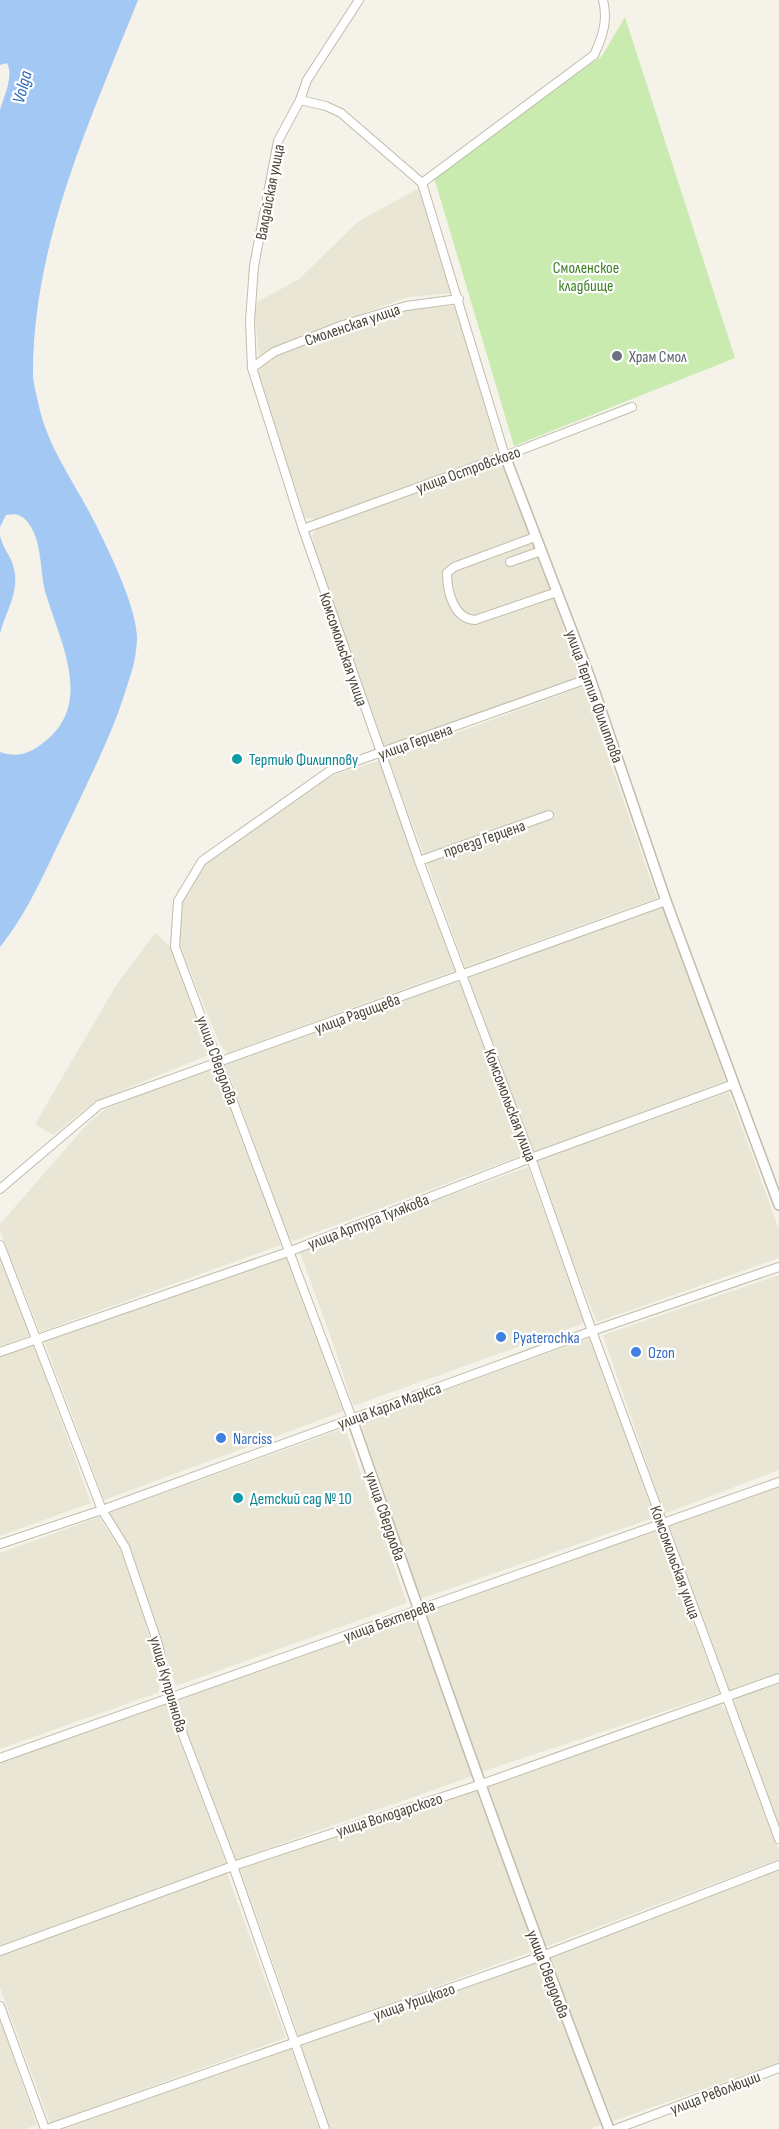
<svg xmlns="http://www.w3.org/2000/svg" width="779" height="2129" font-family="'Sofia Sans Condensed',sans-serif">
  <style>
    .residential { fill: #e9e6d6 }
    .green { fill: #c9ebb0 }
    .water { fill: #a3c8f4 }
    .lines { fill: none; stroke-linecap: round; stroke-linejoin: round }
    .minor-casing { stroke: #c1bcaa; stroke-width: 10 }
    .tertiary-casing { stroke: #c1bcaa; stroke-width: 12 }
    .minor { stroke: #fff; stroke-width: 8 }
    .tertiary { stroke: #fff; stroke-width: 9 }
    .worship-dot { fill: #6b7280; stroke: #fff; stroke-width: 2 }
    .culture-dot { fill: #0f9aa8; stroke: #fff; stroke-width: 2 }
    .shop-dot { fill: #3f7fe0; stroke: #fff; stroke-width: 2 }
    .labels { text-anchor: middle; stroke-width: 4.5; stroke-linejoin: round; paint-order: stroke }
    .street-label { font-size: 16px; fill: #494436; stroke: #fff }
    .park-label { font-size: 16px; fill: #3c7e26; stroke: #fff }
    .worship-label { font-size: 16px; fill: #5b616d; stroke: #fff; text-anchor: start }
    .culture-label { font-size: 16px; fill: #0d838f; stroke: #fff; text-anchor: start }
    .shop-label { font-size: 16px; fill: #366cbe; stroke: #fff; text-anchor: start }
    .water-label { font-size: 18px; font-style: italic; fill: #2a6bbb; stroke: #fff }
  </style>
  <rect width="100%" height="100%" fill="#f5f3e9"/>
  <g class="residential">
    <polygon points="421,187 453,293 409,297 328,326 259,356 254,304 299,279 359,221"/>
    <polygon points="455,306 498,450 493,455 316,520 305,518 258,377 260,367 281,353 372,321 413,309"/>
    <polygon points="497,464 505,465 581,677 386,747 381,746 316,556 312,535 321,525"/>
    <polygon points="584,686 657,898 465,967 388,758"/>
    <polygon points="381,760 456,970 228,1053 220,1045 178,942 179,901 206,862 331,776"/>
    <polygon points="663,907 726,1081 533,1152 468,977"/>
    <polygon points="155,933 174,950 211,1054 94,1102 53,1135 35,1124 117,984"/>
    <polygon points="454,981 462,984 525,1154 293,1241 288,1237 224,1061"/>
    <polygon points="216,1065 281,1245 40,1332 0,1231 0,1224 89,1122 106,1109"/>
    <polygon points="729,1092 779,1229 779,1258 597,1322 574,1266 536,1161"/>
    <polygon points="528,1167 585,1323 353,1406 335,1349 299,1250"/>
    <polygon points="285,1254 344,1411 104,1500 44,1341"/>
    <polygon points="0,1256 31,1335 0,1346"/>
    <polygon points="779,1275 779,1470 664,1514 603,1335"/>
    <polygon points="590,1338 653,1508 653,1518 420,1599 360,1421"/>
    <polygon points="33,1343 91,1503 0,1536 0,1357"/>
    <polygon points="345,1428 407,1603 176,1686 128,1544 109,1513"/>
    <polygon points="779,1484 779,1674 728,1691 668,1522"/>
    <polygon points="99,1517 121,1551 138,1598 156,1658 160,1692 0,1749 0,1553"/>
    <polygon points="657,1525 720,1693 481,1772 422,1609"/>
    <polygon points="413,1614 473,1776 235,1860 175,1699"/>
    <polygon points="779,1682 779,1826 734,1704 735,1698"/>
    <polygon points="719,1702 726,1710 779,1850 779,1859 545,1947 485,1783"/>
    <polygon points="166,1704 226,1863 0,1946 0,1762"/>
    <polygon points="475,1787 536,1950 299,2037 240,1869"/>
    <polygon points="779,1869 779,2063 613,2121 548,1956"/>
    <polygon points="227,1873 286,2038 50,2123 0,1988 0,1955"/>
    <polygon points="537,1957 603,2124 590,2129 329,2129 298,2044"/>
    <polygon points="0,2019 37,2125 25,2129 0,2129"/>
    <polygon points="291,2048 319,2129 64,2129"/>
  </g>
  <polygon class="green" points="625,17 735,358 514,446 433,174 602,56"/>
  <g class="water">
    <path d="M0,0h138c-48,121 -106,244 -105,377 1,8 3,17 5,25 9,45 36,79 56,119 15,30 41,82 43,115 0,18 -4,33 -10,50 -14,47 -37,91 -58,136 -21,42 -39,88 -69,125v-195c15,5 26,3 39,-6 58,-39 21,-103 6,-155 -5,-21 -3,-49 -16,-67 -7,-10 -13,-11 -23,-9l-6,12v-417c4,-14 14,-34 7,-47l-7,2z"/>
    <path d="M0,535c2,12 10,20 13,30 8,26 -7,45 -13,69z"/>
  </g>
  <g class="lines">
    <g class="minor-casing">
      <g id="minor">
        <polyline points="359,0 307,80 300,100 278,141 254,266 250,321 252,368 303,529 419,861 531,1158 592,1331 779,1839"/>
        <polyline points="300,100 326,106 341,113 422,183"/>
        <polyline points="422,183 505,456"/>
        <path d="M422,183l172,-128c9,-19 14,-35 9,-55"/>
        <polyline points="252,368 274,352 343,325 406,306 459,299"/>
        <polyline points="303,529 505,456 632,407"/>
        <path d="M535,537l-81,30 -7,6c0,19 7,46 28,47l82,-28"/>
        <polyline points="510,562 541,551"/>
        <polyline points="419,861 549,815"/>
        <polyline points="0,1189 99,1105 666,901"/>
        <polyline points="0,1245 102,1510 125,1547 158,1644 169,1698 233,1866 325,2129"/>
        <polyline points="0,1352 288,1252 531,1158 734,1084"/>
        <polyline points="352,1419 175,947 178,901 202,861 331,770 590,678"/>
        <polyline points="0,1544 102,1510 592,1331 779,1267"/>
        <polyline points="0,1758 779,1482"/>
        <polyline points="0,1951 233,1866 479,1785 779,1678"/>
        <polyline points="0,2006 45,2129"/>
        <polyline points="47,2129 542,1956 779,1865"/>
        <polyline points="616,2129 779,2068"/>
      </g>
    </g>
    <g class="tertiary-casing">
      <g id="tertiary">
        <polyline points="505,456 590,678 666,901 779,1205"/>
        <path d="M352,1419c83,238 166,475 257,710"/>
      </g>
    </g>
    <use href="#minor" class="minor"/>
    <use href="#tertiary" class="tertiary"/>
  </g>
  <circle class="worship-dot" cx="617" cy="356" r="6"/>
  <g class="culture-dot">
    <circle cx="237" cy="759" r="6"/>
    <circle cx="238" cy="1498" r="6"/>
  </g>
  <g class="shop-dot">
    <circle cx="501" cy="1337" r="6"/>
    <circle cx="636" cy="1352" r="6"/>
    <circle cx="221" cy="1438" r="6"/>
  </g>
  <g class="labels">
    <g class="street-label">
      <text transform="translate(269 192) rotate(-79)" y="6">Валдайская улица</text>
      <text transform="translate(352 324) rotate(-19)" y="6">Смоленская улица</text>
      <text transform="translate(468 469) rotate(-20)" y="6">улица Островского</text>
      <text transform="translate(344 649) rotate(71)" y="6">Комсомольская улица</text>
      <text transform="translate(595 696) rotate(70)" y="6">улица Тертия Филиппова</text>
      <text transform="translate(415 741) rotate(-20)" y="6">улица Герцена</text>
      <text transform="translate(484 838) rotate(-19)" y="6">проезд Герцена</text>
      <text transform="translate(357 1013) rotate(-20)" y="6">улица Радищева</text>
      <text transform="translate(218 1060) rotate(70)" y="6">улица Свердлова</text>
      <text transform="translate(511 1105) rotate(69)" y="6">Комсомольская улица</text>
      <text transform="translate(368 1221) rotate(-21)" y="6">улица Артура Тулякова</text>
      <text transform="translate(389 1405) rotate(-20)" y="6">улица Карла Маркса</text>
      <text transform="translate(386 1516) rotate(71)" y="6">улица Свердлова</text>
      <text transform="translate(676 1562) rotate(70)" y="6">Комсомольская улица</text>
      <text transform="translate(389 1620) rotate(-20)" y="6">улица Бехтерева</text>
      <text transform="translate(169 1684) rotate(74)" y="6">улица Куприянова</text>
      <text transform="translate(389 1814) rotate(-18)" y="6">улица Володарского</text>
      <text transform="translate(549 1974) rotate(69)" y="6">улица Свердлова</text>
      <text transform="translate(414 2001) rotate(-19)" y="6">улица Урицкого</text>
      <text transform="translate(715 2092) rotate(-21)" y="6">улица Революции</text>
    </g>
    <g class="park-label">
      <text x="586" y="273">Смоленское<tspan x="586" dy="18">кладбище</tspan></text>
    </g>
    <g class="worship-label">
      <text x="629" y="362">Храм Смол</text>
    </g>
    <g class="culture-label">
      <text x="249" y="765">Тертию Филиппову</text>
      <text x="250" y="1504">Детский сад № 10</text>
    </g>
    <g class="shop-label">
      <text x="513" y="1343">Pyaterochka</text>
      <text x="648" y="1358">Ozon</text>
      <text x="233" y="1444">Narciss</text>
    </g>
    <g class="water-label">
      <text transform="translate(22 87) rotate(-75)" y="6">Volga</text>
    </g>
  </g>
</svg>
